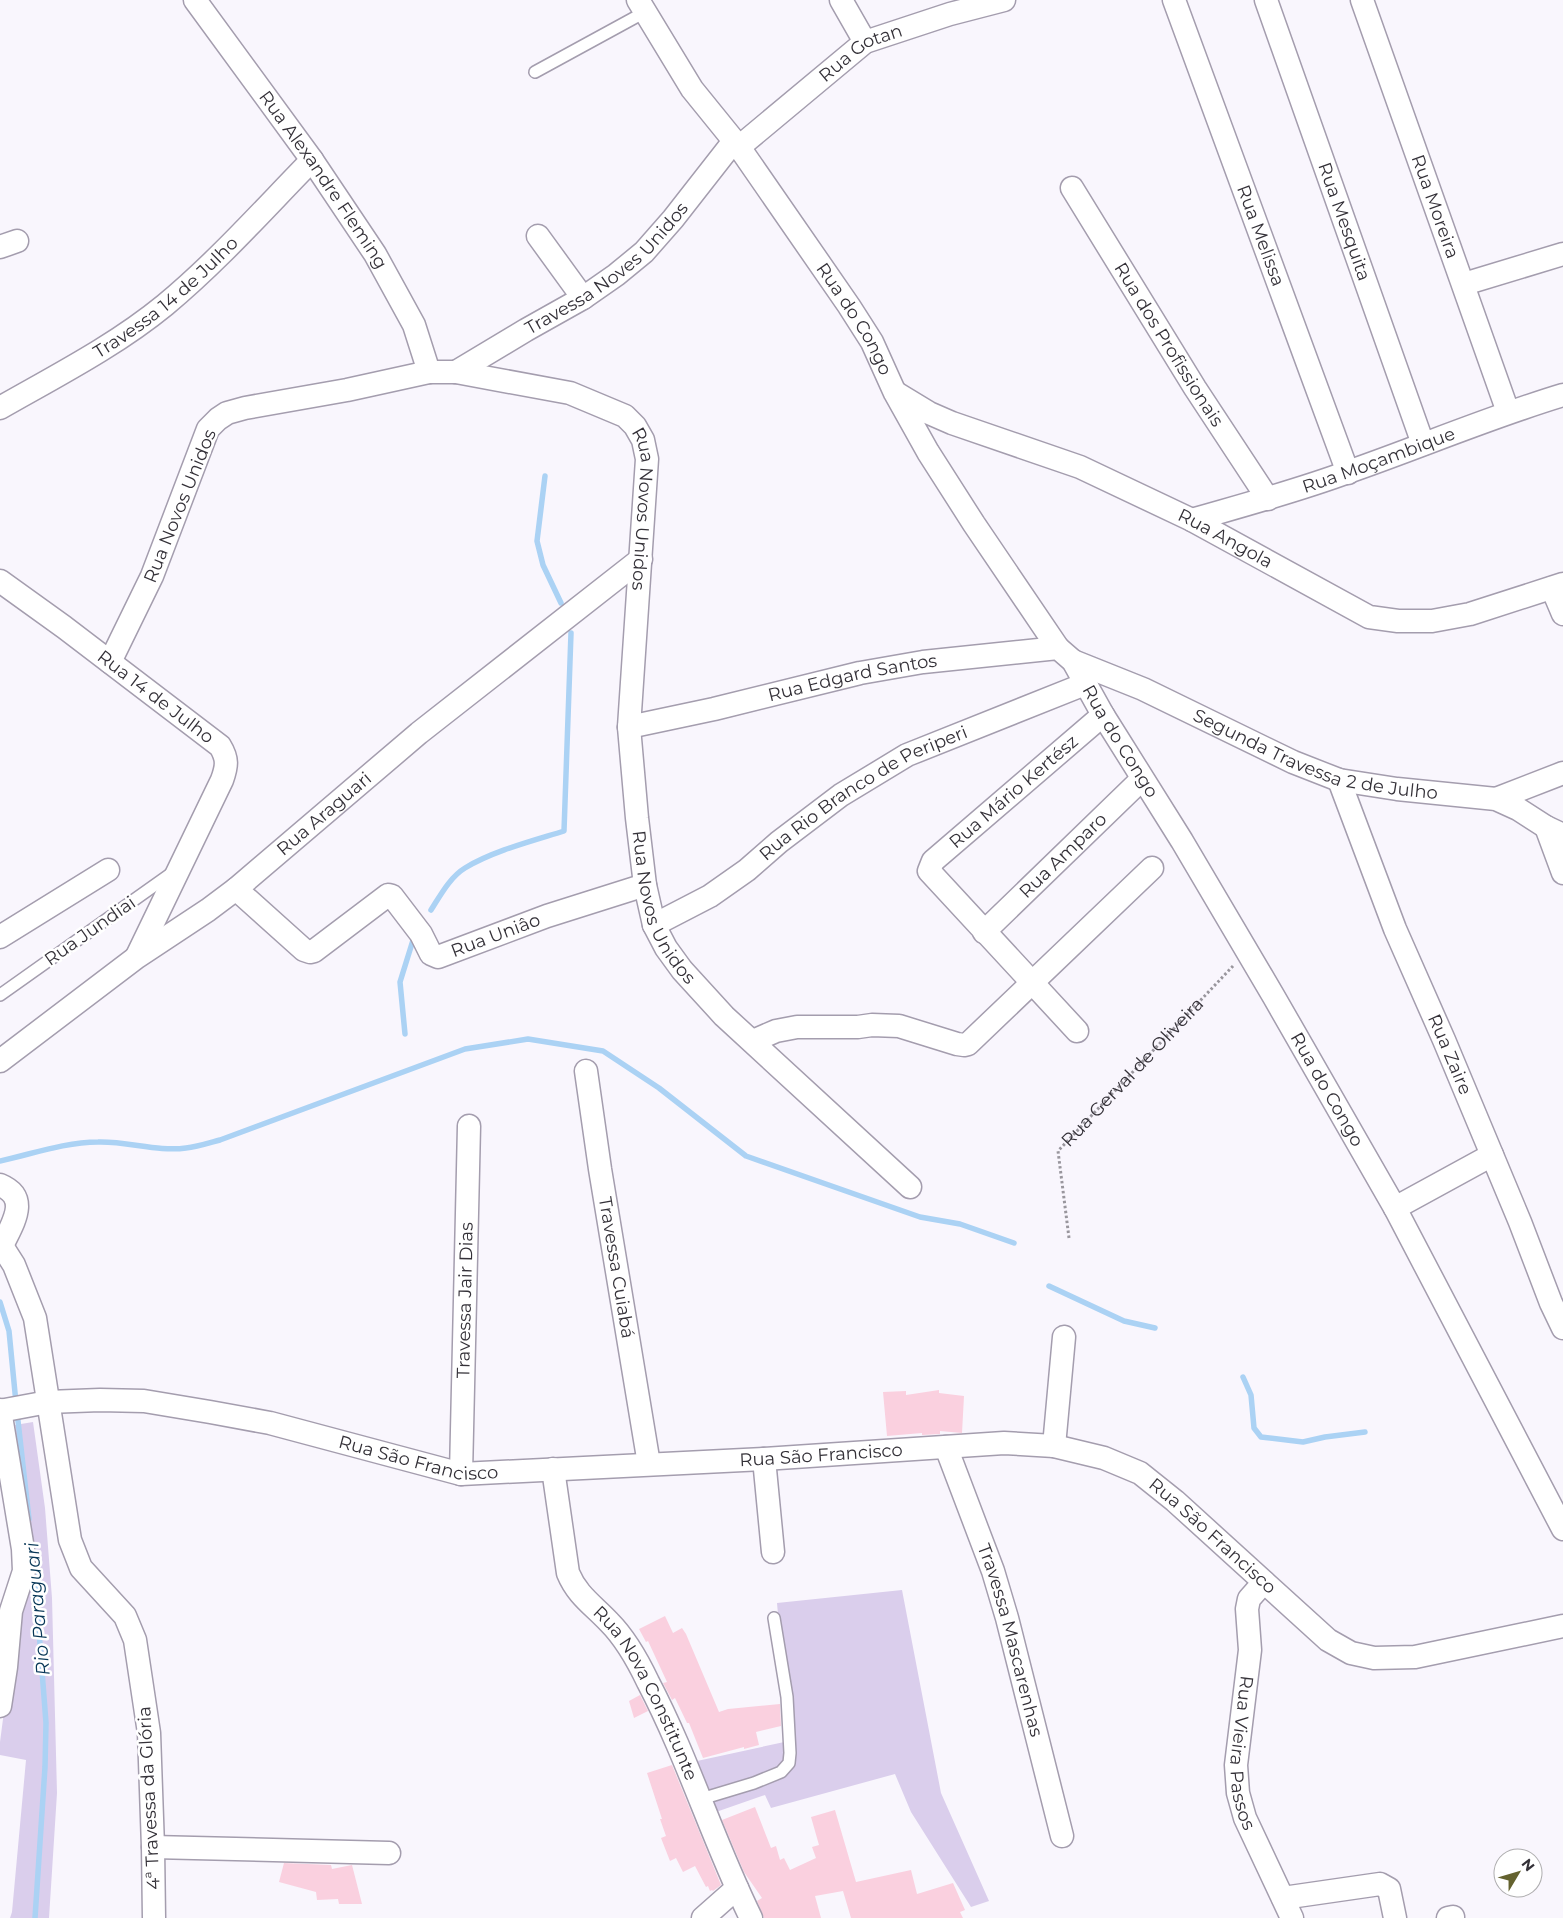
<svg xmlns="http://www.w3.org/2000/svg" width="1563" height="1918" font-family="Montserrat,sans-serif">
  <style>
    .green { fill: #daceec }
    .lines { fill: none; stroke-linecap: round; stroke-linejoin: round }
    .stream { stroke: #abd2f4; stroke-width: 5.5 }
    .building { fill: #fad0df }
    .lane-casing { stroke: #a49dae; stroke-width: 14 }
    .street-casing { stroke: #a49dae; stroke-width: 25 }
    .path { stroke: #99969d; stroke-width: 3; stroke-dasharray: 2.5 2.5; stroke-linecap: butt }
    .lane { stroke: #fff; stroke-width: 11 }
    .street { stroke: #fff; stroke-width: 22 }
    .labels { text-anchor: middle; stroke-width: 5; stroke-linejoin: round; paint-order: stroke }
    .street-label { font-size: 18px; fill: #343138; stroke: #fff }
    .water-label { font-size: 19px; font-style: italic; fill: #073757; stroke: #fff }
  </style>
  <rect width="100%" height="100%" fill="#f9f6fd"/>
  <g class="green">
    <polygon points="33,1422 45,1508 52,1598 57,1793 49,1918 10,1918 12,1912 26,1760 0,1755 0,1742 17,1612 32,1585 15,1425"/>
    <polygon points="902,1590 941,1793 989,1901 971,1907 911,1812 895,1774 771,1808 765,1795 716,1812 697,1761 789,1741 777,1603"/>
  </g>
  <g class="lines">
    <g class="stream">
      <polyline points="545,476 537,541 543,565 561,603"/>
      <path d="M431,910c9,-14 19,-33 34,-42 28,-17 67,-27 99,-37l7,-198"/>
      <polyline points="405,1034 400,982 414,937"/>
      <path d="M0,1161c32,-7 65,-19 98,-19 29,-1 60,10 88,6 11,-1 23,-5 34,-8l245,-91 63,-10 75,12 56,37 87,68 174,61 40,7 54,19"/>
      <polyline points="1049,1286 1124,1321 1155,1328"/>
      <polyline points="0,1302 9,1331 16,1403"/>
      <polyline points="1243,1377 1251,1395 1254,1428 1261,1437 1303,1442 1325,1437 1365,1432"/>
      <polyline points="17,1412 29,1519"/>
      <polyline points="34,1566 46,1723 45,1767 35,1918"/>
    </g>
  </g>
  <g class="building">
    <polygon points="939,1390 939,1393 964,1396 962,1433 940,1431 940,1434 922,1435 922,1433 887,1436 883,1392 906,1391 906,1395"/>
    <polygon points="665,1616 673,1633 682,1628 686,1634 719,1712 728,1709 780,1704 781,1726 756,1732 759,1745 744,1749 744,1747 703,1758 689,1723 687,1723 675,1698 672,1700 663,1683 667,1682 648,1641 646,1642 639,1629"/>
    <polygon points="640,1695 648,1711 634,1718 629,1701"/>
    <polygon points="672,1765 721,1885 713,1891 712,1890 710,1891 708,1886 706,1887 695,1866 683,1872 676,1858 670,1861 661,1838 666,1836 660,1819 662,1819 647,1773"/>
    <polygon points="755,1807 771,1848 776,1846 780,1860 784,1858 790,1870 816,1858 812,1847 819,1845 811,1817 835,1810 856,1882 911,1870 917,1894 953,1883 965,1910 960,1912 963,1918 851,1918 843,1891 815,1896 821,1918 764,1918 757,1901 762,1898 744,1872 722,1820"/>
    <polygon points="284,1863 331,1865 332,1869 352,1865 362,1904 339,1904 338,1899 317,1900 316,1892 279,1882"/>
  </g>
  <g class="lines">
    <g class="lane-casing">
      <g id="lane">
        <polyline points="535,72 645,12"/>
        <polyline points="0,995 172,873"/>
        <polyline points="701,1799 754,1783 781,1772 789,1763 790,1753 787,1697 774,1618"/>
      </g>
    </g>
    <g class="street-casing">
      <g id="street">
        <path id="s2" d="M195,0l117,160 63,94 39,71 15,47"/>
        <path id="s3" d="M638,0l54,89 47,58 110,159 23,36 23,51 33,59 46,72 84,124"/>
        <polyline points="841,0 865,42"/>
        <path id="s4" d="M1174,0l174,473"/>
        <path id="s5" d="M1266,0l157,444"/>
        <path id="s6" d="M1362,0l146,412"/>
        <path id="s7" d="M739,147l126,-105 85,-28 54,-14"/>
        <path id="s8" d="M1072,188l123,200 73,111"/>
        <polyline points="538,236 583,298"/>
        <polyline points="0,247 17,241"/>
        <polyline points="1464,284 1563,254"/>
        <path id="s9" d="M456,372l70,-42 57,-32 33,-23 28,-23 29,-33 61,-78"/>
        <path id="s10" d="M896,393l33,20 23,10 128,44 112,53 177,97 29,4h34l38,-7 93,-30"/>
        <path id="s11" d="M0,408c56,-32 115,-62 165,-103 53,-44 99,-96 147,-145"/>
        <path id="s12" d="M1192,520c52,-15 105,-29 156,-48 72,-25 142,-55 215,-77"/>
        <path id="s13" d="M0,581l64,46 156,119c8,13 7,20 2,34l-85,176"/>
        <polyline points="1552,588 1563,614"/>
        <path id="s14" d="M1073,661l70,28 150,73 46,18 58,9 99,10 22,10 28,18 17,8"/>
        <path id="s15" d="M110,662l42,-86 56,-147 10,-10 9,-6 18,-5 102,-18 82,-18h27l114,21 55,23 10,10 8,14 4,19 -18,268 8,91 8,67 9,40 12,23 16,22 42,46 186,171"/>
        <path id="s16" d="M629,727l85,-18 146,-36 63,-11 135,-14 15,13 30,54 79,126 92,156 121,211 168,321"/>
        <path id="s17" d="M1339,780l56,149 49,111 76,182 31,81 12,25"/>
        <polyline points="1496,799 1563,773"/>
        <polyline points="1546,827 1563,873"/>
        <path id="s18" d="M236,889l68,61 6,2 4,-1 74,-56 4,1 29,38 10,20 7,3 109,-41 98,-31"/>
        <path id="s19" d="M654,925l56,-29 37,-26 32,-28 62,-47 66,-40 178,-71"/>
        <path id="s20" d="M984,932l158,-153"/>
        <polyline points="0,937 108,870"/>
        <path id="s21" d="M1077,1031l-148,-160 4,-10 170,-146"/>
        <polyline points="753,1041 776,1031 797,1027 858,1027 872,1025 899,1026 957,1044 964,1045 968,1044 1152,868"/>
        <path id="s22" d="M0,1061l137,-104 71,-47 28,-21 183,-156 222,-174"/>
        <path id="s23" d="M586,1071l14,98 49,295"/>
        <path d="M0,1185c31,13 12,39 2,61"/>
        <polyline points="1395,1208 1492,1155"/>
        <polyline points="0,1243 14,1265 35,1318 70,1540 81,1568 125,1616 135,1640 149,1733 153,1847 154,1918"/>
        <polyline points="0,1410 23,1549 24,1571 11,1611 6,1667 0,1706"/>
        <path id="s24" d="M0,1411l48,-9 52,-2 44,1 66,11 60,11 191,51 303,-15 240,-16 50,3 50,12 36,15 35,28 153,139 23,13 23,5 41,-1 148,-31"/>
        <polyline points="1054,1446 1064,1337"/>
        <path id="s25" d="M946,1447l47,124 14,47 55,218"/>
        <polyline points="764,1459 773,1552"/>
        <path id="s26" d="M553,1469l15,104c9,22 25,32 41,49 16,16 29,39 39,60 40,76 65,159 103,236"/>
        <path id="s27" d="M461,1474l8,-348"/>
        <path id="s28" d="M1264,1582l-15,17 -2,10 3,41 -14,115 2,28 7,25 47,100"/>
        <polyline points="153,1847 389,1853"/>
        <polyline points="1283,1898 1380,1884 1389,1889 1395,1918"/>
        <polyline points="703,1918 737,1888"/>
        <polyline points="1448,1918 1453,1917"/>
      </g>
    </g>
    <path class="path" id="s1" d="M1069,1238l-11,-87 175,-185"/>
    <use href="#lane" class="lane"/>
    <use href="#street" class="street"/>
  </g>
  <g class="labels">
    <g class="street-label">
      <text dy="6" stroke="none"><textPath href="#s7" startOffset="155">Rua Gotan</textPath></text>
      <text dy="6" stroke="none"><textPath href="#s2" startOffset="221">Rua Alexandre Fleming</textPath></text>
      <text dy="6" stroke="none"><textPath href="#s6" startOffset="219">Rua Moreira</textPath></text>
      <text dy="6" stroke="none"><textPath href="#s5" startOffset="235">Rua Mesquita</textPath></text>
      <text dy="6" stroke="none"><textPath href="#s4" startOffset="251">Rua Melissa</textPath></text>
      <text dy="6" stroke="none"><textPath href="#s9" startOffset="184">Travessa Noves Unidos</textPath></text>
      <text dy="6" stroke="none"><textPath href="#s11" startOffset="200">Travessa 14 de Julho</textPath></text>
      <text dy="6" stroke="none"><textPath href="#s3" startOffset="386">Rua do Congo</textPath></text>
      <text dy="6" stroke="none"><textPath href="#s8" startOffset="184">Rua dos Profissionais</textPath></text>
      <text dy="6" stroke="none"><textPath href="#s12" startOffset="196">Rua Moçambique</textPath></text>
      <text transform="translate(180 506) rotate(-68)" y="6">Rua Novos Unidos</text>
      <text dy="6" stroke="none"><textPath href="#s15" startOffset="786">Rua Novos Unidos</textPath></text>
      <text dy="6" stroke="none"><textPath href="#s10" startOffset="361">Rua Angola</textPath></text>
      <text dy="6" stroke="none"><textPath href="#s16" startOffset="229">Rua Edgard Santos</textPath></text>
      <text dy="6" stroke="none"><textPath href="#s13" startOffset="194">Rua 14 de Julho</textPath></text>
      <text dy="6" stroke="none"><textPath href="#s16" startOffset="550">Rua do Congo</textPath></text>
      <text dy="6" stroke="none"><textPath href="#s14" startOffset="262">Segunda Travessa 2 de Julho</textPath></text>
      <text dy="6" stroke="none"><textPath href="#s21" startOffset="335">Rua Mário Kertész</textPath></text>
      <text dy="6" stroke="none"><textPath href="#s19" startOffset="249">Rua Rio Branco de Periperi</textPath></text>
      <text dy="6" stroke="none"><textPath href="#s22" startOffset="408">Rua Araguari</textPath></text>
      <text dy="6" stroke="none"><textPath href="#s20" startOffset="110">Rua Amparo</textPath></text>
      <text dy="6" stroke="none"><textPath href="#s15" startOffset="1191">Rua Novos Unidos</textPath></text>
      <text transform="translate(90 931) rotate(-35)" y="6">Rua Jundiai</text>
      <text dy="6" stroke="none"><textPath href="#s18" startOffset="338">Rua Uniâo</textPath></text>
      <text dy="6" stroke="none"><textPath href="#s17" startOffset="296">Rua Zaire</textPath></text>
      <text dy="6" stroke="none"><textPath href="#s1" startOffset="196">Rua Gerval de Oliveira</textPath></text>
      <text dy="6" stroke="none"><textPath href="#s16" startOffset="955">Rua do Congo</textPath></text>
      <text dy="6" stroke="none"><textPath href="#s23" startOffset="199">Travessa Cuiabá</textPath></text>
      <text dy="6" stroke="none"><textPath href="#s27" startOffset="174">Travessa Jair Dias</textPath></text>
      <text dy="6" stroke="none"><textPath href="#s24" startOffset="426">Rua São Francisco</textPath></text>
      <text dy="6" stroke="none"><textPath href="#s24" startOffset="831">Rua São Francisco</textPath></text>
      <text dy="6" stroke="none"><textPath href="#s24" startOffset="1251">Rua São Francisco</textPath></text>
      <text dy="6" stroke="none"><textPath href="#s25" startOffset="204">Travessa Mascarenhas</textPath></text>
      <text dy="6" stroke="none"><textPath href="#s26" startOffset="250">Rua Nova Constitunte</textPath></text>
      <text dy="6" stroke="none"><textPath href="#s28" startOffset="178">Rua Vieira Passos</textPath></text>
      <text transform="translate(149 1798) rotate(-93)" y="6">4ª Travessa da Glória</text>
    </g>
    <g class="water-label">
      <text transform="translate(37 1609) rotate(-95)" y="7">Rio Paraguari</text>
    </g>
  </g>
  <g transform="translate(1518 1873) rotate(52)"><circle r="24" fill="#ffffff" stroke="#aeadaf"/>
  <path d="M0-4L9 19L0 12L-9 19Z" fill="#64622f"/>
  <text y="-8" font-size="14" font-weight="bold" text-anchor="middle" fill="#343138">N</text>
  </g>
</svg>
